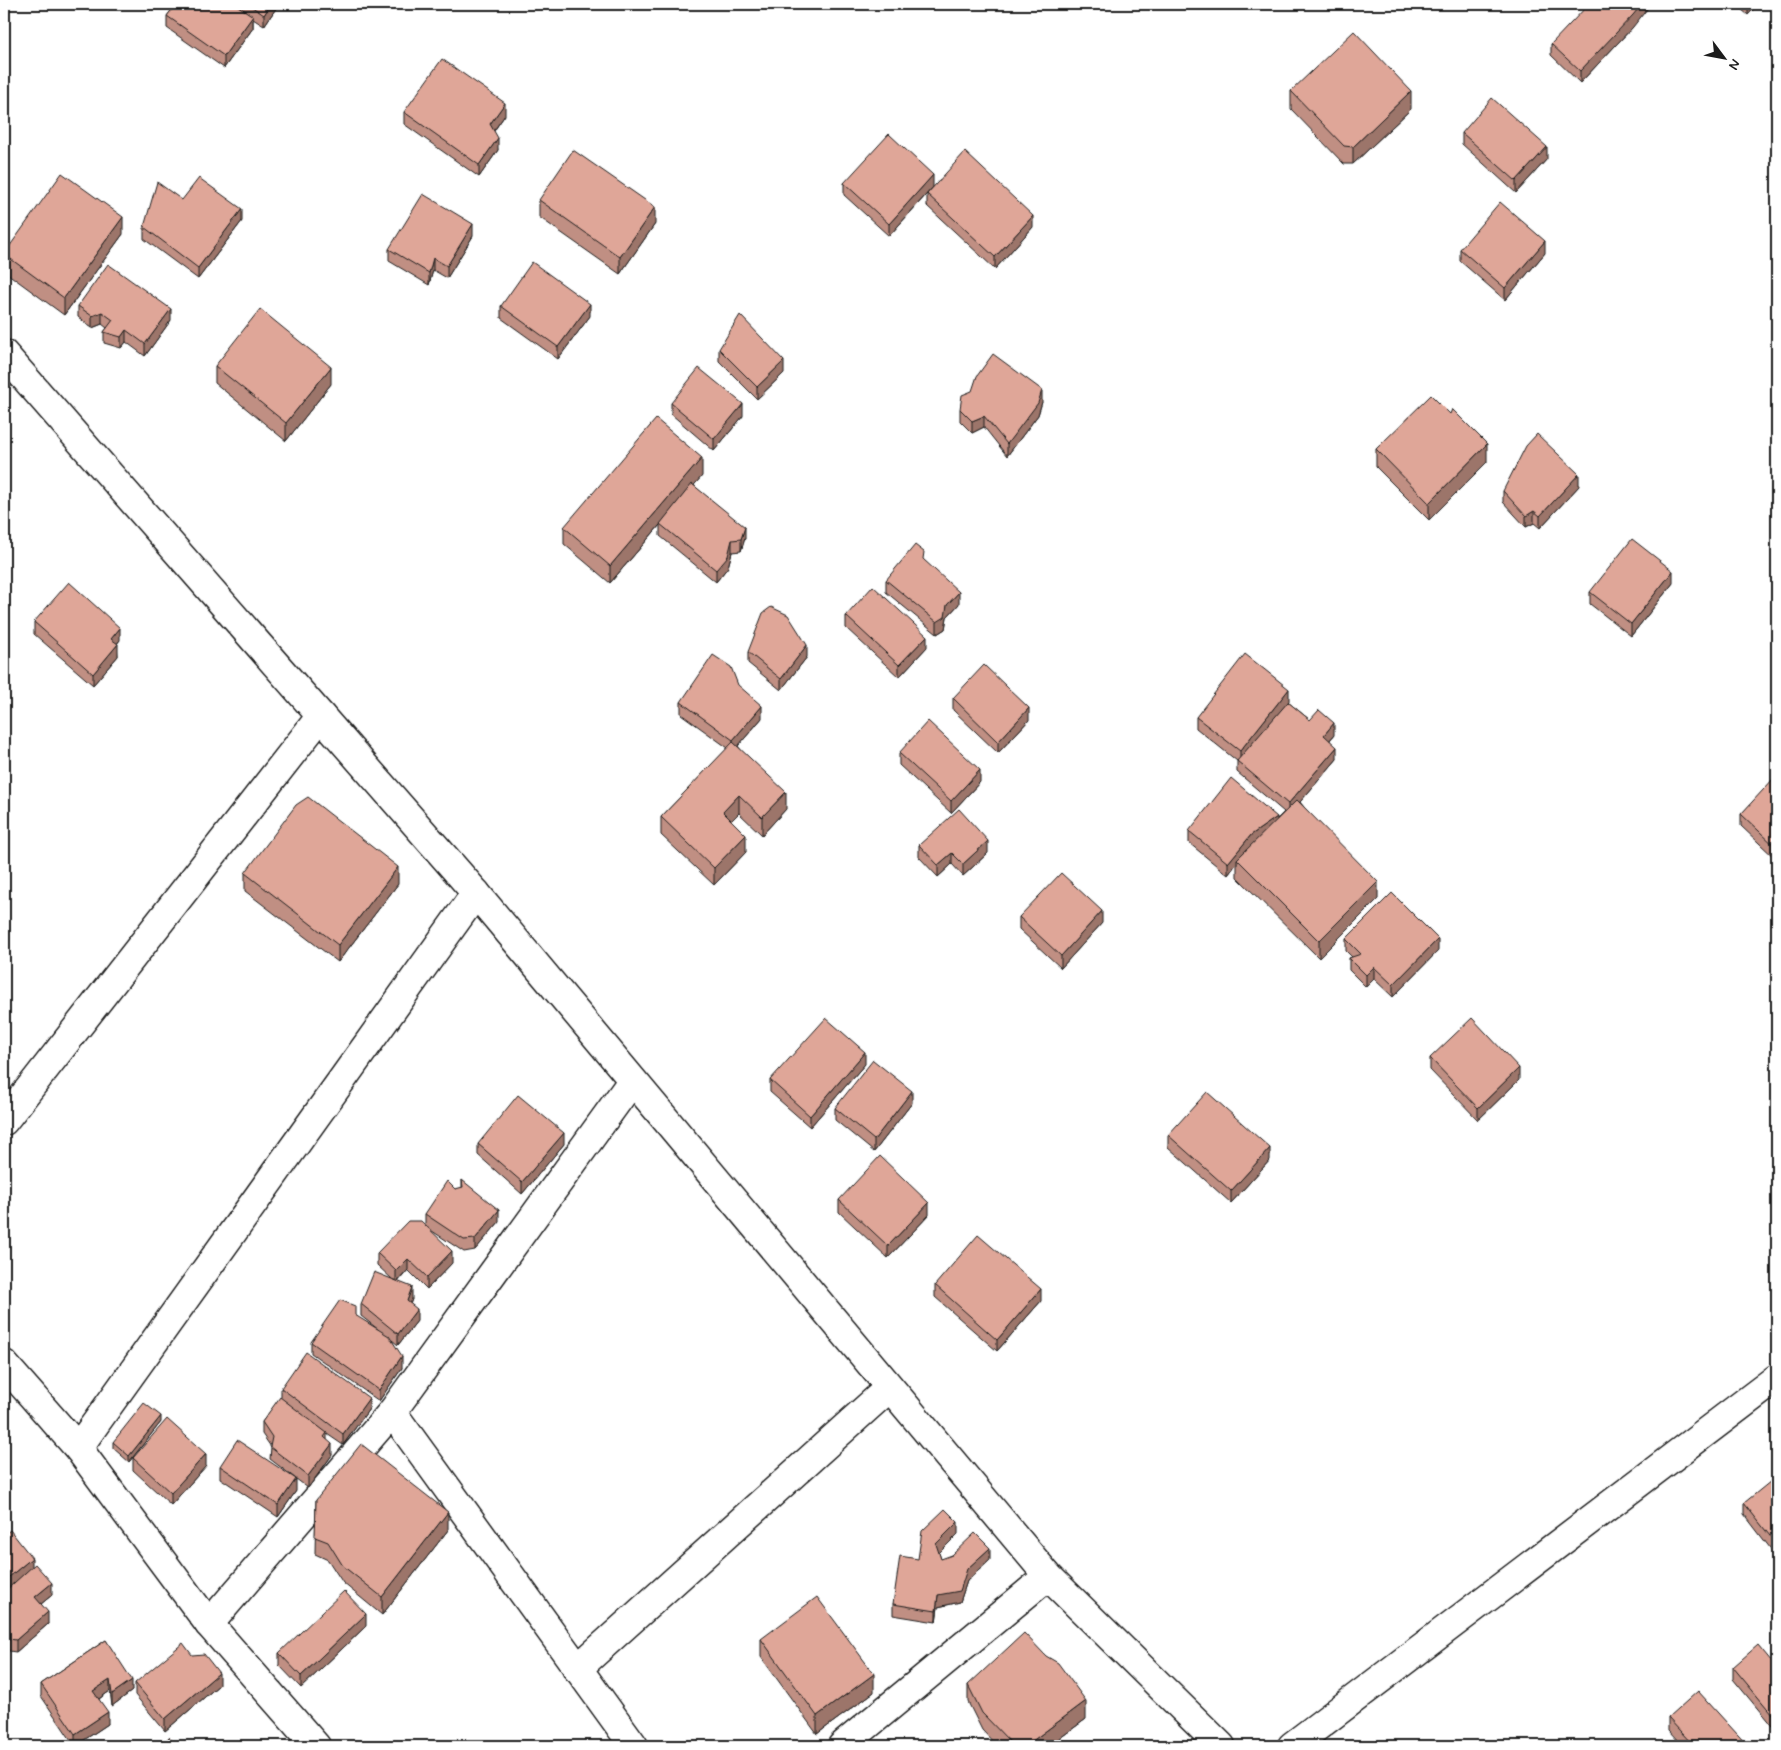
<svg xmlns="http://www.w3.org/2000/svg" width="1781" height="1750" font-family="Mynerve,sans-serif">
  <style>
    .lines { fill: none; stroke-linecap: round; stroke-linejoin: round }
    .street-casing { stroke: #1c1c1c; stroke-width: 31 }
    .secondary-casing { stroke: #1c1c1c; stroke-width: 31 }
    .street { stroke: #fff; stroke-width: 28 }
    .secondary { stroke: #fff; stroke-width: 28 }
    .wall { fill: #c08f83; stroke: #1c1c1c }
    .shaded-wall { fill: #9c746a; stroke: #1c1c1c }
    .building { fill: #dfa698; stroke: #1c1c1c }
  </style>
  <rect width="100%" height="100%" fill="#fff"/>
  <filter id="ink" filterUnits="userSpaceOnUse"><feTurbulence type="fractalNoise" baseFrequency=".02" numOctaves="2"/><feDisplacementMap in="SourceGraphic" scale="10" xChannelSelector="R" yChannelSelector="G"/><feConvolveMatrix kernelMatrix="1 2 1 2 8 2 1 2 1" color-interpolation-filters="sRGB"/></filter>
  <g filter="url(#ink)">
    <g class="lines">
      <g class="street-casing">
        <g id="street">
          <polyline points="4,1121 321,716"/>
          <polyline points="4,1364 78,1448 209,1624 316,1746"/>
          <polyline points="392,1412 634,1746"/>
          <polyline points="78,1448 476,893"/>
          <polyline points="209,1624 392,1412 632,1081"/>
          <polyline points="577,1669 889,1388"/>
          <polyline points="842,1746 1048,1576"/>
        </g>
      </g>
      <g class="secondary-casing">
        <g id="secondary">
          <polyline points="4,354 476,893 1048,1576 1221,1746"/>
          <polyline points="1292,1746 1777,1378"/>
        </g>
      </g>
      <use href="#street" class="street"/>
      <use href="#secondary" class="secondary"/>
    </g>
    <g class="wall">
      <polygon points="176,4 279,4 264,26 253,19 253,28 224,68 167,28 167,16"/>
      <polygon points="1735,4 1758,4 1748,15"/>
      <polygon points="1633,27 1580,83 1551,55 1551,44"/>
      <polygon points="1291,91 1411,109 1353,164 1344,164 1291,109"/>
      <polygon points="404,112 505,115 494,131 498,150 479,177 404,124"/>
      <polygon points="1462,133 1547,159 1516,193 1462,144"/>
      <polygon points="844,183 933,187 1033,227 995,269 927,206 927,194 889,236 844,195"/>
      <polygon points="182,200 242,221 198,279 144,239 144,227"/>
      <polygon points="539,200 655,224 620,274 539,217"/>
      <polygon points="123,234 64,315 4,271 4,253"/>
      <polygon points="473,236 447,278 433,270 429,285 389,261 389,249"/>
      <polygon points="1460,249 1545,253 1505,300 1460,261"/>
      <polygon points="78,306 171,320 145,356 126,342 121,348 104,343 104,332 107,328 102,324 92,328 78,317"/>
      <polygon points="501,306 590,316 558,359 501,318"/>
      <polygon points="719,349 784,373 757,399 719,361"/>
      <polygon points="215,366 331,384 286,441 215,383"/>
      <polygon points="1042,402 1038,415 1007,456 984,427 972,433 960,421 960,409"/>
      <polygon points="671,403 743,416 714,451 671,414"/>
      <polygon points="1450,414 1487,462 1429,520 1376,467 1376,449"/>
      <polygon points="702,476 694,485 745,538 741,551 732,552 728,567 716,582 660,536 660,525 610,583 564,544 564,527"/>
      <polygon points="1579,486 1540,528 1534,523 1526,527 1503,502 1503,491"/>
      <polygon points="924,560 959,604 947,617 945,629 937,634 886,592 886,580"/>
      <polygon points="1673,583 1631,636 1590,604 1590,592"/>
      <polygon points="846,616 927,647 899,677 846,628"/>
      <polygon points="34,622 120,640 117,644 118,656 93,685 34,634"/>
      <polygon points="748,652 807,657 781,690 748,663"/>
      <polygon points="953,698 1029,720 998,753 953,710"/>
      <polygon points="1289,701 1288,702 1310,720 1334,735 1330,740 1337,759 1300,802 1378,899 1319,958 1237,877 1237,863 1228,875 1189,843 1189,831 1277,819 1284,812 1237,772 1237,761 1196,728 1196,717"/>
      <polygon points="681,702 762,718 738,746 786,809 762,835 739,813 731,820 746,852 714,885 661,835 661,817 728,748 681,714"/>
      <polygon points="899,753 980,782 951,813 899,765"/>
      <polygon points="1777,779 1777,860 1741,826 1741,814"/>
      <polygon points="919,845 988,853 963,876 952,864 938,877 919,857"/>
      <polygon points="245,873 398,884 338,962 245,891"/>
      <polygon points="1019,917 1102,923 1061,968 1019,929"/>
      <polygon points="1346,939 1438,951 1393,997 1374,979 1366,987 1349,970 1349,958 1352,957 1346,951"/>
      <polygon points="1430,1058 1519,1080 1478,1120 1430,1070"/>
      <polygon points="865,1064 810,1127 770,1092 770,1080"/>
      <polygon points="912,1103 874,1152 835,1120 835,1108"/>
      <polygon points="1168,1135 1270,1160 1231,1203 1168,1147"/>
      <polygon points="478,1144 564,1144 522,1194 478,1155"/>
      <polygon points="462,1180 499,1222 475,1250 464,1252 426,1227 452,1263 427,1289 408,1270 398,1282 412,1299 410,1304 417,1321 398,1345 392,1340 402,1368 379,1401 311,1353 311,1342 355,1316 379,1330 361,1316 361,1304 393,1280 377,1265 377,1253 425,1225 425,1214 455,1189 462,1188"/>
      <polygon points="839,1200 929,1215 888,1258 839,1212"/>
      <polygon points="935,1285 1041,1301 997,1351 935,1297"/>
      <polygon points="281,1388 369,1409 343,1445 327,1434 327,1440 332,1455 308,1488 270,1459 271,1447 262,1434 262,1422 281,1397"/>
      <polygon points="161,1422 129,1462 113,1448 113,1442"/>
      <polygon points="133,1458 206,1466 171,1505 133,1470"/>
      <polygon points="220,1466 296,1491 278,1517 220,1478"/>
      <polygon points="1777,1488 1777,1557 1744,1514 1744,1503"/>
      <polygon points="316,1500 448,1530 382,1615 343,1583 328,1560 315,1554"/>
      <polygon points="958,1534 939,1553 941,1559 990,1560 967,1581 960,1602 938,1607 936,1622 893,1615 893,1604 918,1559"/>
      <polygon points="4,1535 32,1566 52,1595 41,1604 48,1624 16,1652 9,1651 4,1646"/>
      <polygon points="366,1626 301,1688 279,1665 279,1653"/>
      <polygon points="761,1639 874,1692 817,1734 761,1657"/>
      <polygon points="106,1640 132,1691 112,1706 110,1691 99,1699 108,1724 75,1746 41,1696 41,1684"/>
      <polygon points="192,1655 219,1685 165,1731 135,1695 135,1683"/>
      <polygon points="1733,1667 1777,1668 1777,1732 1733,1679"/>
      <polygon points="968,1685 1086,1719 1049,1746 997,1746 982,1730 968,1702"/>
      <polygon points="1668,1718 1748,1746 1683,1746 1668,1730"/>
    </g>
    <g class="shaded-wall">
      <polygon points="271,4 279,4 264,26 264,15"/>
      <polygon points="1642,4 1651,4 1633,27 1580,83 1580,71"/>
      <polygon points="1748,4 1758,4 1748,15"/>
      <polygon points="253,16 253,28 224,68 224,56"/>
      <polygon points="1411,91 1411,109 1353,164 1353,147"/>
      <polygon points="505,103 505,115 490,136 490,124"/>
      <polygon points="498,138 498,150 479,177 479,165"/>
      <polygon points="1547,147 1547,159 1516,193 1516,181"/>
      <polygon points="933,175 933,187 889,236 889,224"/>
      <polygon points="655,207 655,224 620,274 620,257"/>
      <polygon points="242,209 242,221 198,279 198,268"/>
      <polygon points="1033,216 1033,227 995,269 995,257"/>
      <polygon points="123,217 123,234 64,315 64,298"/>
      <polygon points="473,224 473,236 447,278 447,266"/>
      <polygon points="1545,241 1545,253 1505,300 1505,288"/>
      <polygon points="433,258 433,270 429,285 429,273"/>
      <polygon points="590,304 590,316 558,359 558,347"/>
      <polygon points="171,309 171,320 145,356 145,344"/>
      <polygon points="102,312 102,324 92,328 92,316"/>
      <polygon points="126,330 126,342 121,348 121,337"/>
      <polygon points="784,361 784,373 757,399 757,387"/>
      <polygon points="331,367 331,384 286,441 286,423"/>
      <polygon points="1042,390 1042,402 1038,415 1007,456 1007,444"/>
      <polygon points="743,404 743,416 714,451 714,439"/>
      <polygon points="984,416 984,427 972,433 972,421"/>
      <polygon points="1487,444 1487,462 1429,520 1429,503"/>
      <polygon points="702,458 702,476 610,583 610,566"/>
      <polygon points="1579,474 1579,486 1540,528 1540,516"/>
      <polygon points="1534,511 1534,523 1526,527 1526,516"/>
      <polygon points="745,527 745,538 741,551 741,539"/>
      <polygon points="732,540 732,552 728,567 716,582 716,570"/>
      <polygon points="1673,571 1673,583 1631,636 1631,624"/>
      <polygon points="959,592 959,604 947,617 945,629 937,634 937,622 947,605"/>
      <polygon points="120,628 120,640 111,650 111,639"/>
      <polygon points="927,636 927,647 899,677 899,665"/>
      <polygon points="118,644 118,656 93,685 93,674"/>
      <polygon points="807,645 807,657 781,690 781,679"/>
      <polygon points="1289,689 1289,701 1240,763 1240,751"/>
      <polygon points="762,706 762,718 733,752 733,740"/>
      <polygon points="1029,708 1029,720 998,753 998,742"/>
      <polygon points="1334,723 1334,735 1324,747 1324,735"/>
      <polygon points="1337,747 1337,759 1288,816 1288,804"/>
      <polygon points="980,770 980,782 951,813 951,801"/>
      <polygon points="786,792 786,809 762,835 762,817"/>
      <polygon points="739,795 739,813 723,829 723,812"/>
      <polygon points="1277,817 1277,828 1237,859 1237,863 1228,875 1228,863 1251,835"/>
      <polygon points="746,835 746,852 714,885 714,868"/>
      <polygon points="988,841 988,853 963,876 963,864"/>
      <polygon points="952,853 952,864 938,877 938,865"/>
      <polygon points="398,867 398,884 338,962 338,945"/>
      <polygon points="1378,882 1378,899 1319,958 1319,941"/>
      <polygon points="1102,911 1102,923 1061,968 1061,956"/>
      <polygon points="1438,939 1438,951 1393,997 1393,985"/>
      <polygon points="1374,967 1374,979 1366,987 1366,975"/>
      <polygon points="865,1052 865,1064 810,1127 810,1116"/>
      <polygon points="1519,1068 1519,1080 1478,1120 1478,1108"/>
      <polygon points="912,1091 912,1103 874,1152 874,1140"/>
      <polygon points="564,1133 564,1144 522,1194 522,1182"/>
      <polygon points="1270,1148 1270,1160 1231,1203 1231,1191"/>
      <polygon points="929,1203 929,1215 888,1258 888,1246"/>
      <polygon points="499,1210 499,1222 475,1250 475,1239"/>
      <polygon points="452,1251 452,1263 427,1289 427,1277"/>
      <polygon points="408,1259 408,1270 396,1283 396,1271"/>
      <polygon points="412,1287 412,1299 407,1313 407,1301"/>
      <polygon points="1041,1289 1041,1301 997,1351 997,1340"/>
      <polygon points="417,1309 417,1321 398,1345 398,1334"/>
      <polygon points="402,1356 402,1368 379,1401 379,1390"/>
      <polygon points="369,1398 369,1409 343,1445 343,1434"/>
      <polygon points="161,1416 161,1422 129,1462 129,1456"/>
      <polygon points="332,1444 332,1455 308,1488 308,1476"/>
      <polygon points="206,1454 206,1466 171,1505 171,1493"/>
      <polygon points="296,1479 296,1491 278,1517 278,1505"/>
      <polygon points="448,1512 448,1530 382,1615 382,1597"/>
      <polygon points="958,1522 958,1534 936,1556 936,1544"/>
      <polygon points="990,1548 990,1560 967,1581 960,1602 938,1607 936,1622 936,1611 938,1595"/>
      <polygon points="32,1558 32,1570 4,1593 4,1581"/>
      <polygon points="52,1583 52,1595 35,1609 35,1597"/>
      <polygon points="48,1612 48,1624 16,1652 16,1640"/>
      <polygon points="366,1614 366,1626 301,1688 301,1676"/>
      <polygon points="219,1673 219,1685 165,1731 165,1719"/>
      <polygon points="874,1674 874,1692 817,1734 817,1716"/>
      <polygon points="110,1680 110,1691 93,1703 93,1691"/>
      <polygon points="132,1680 132,1691 112,1706 112,1694"/>
      <polygon points="1086,1701 1086,1719 1049,1746 1031,1746 1031,1742"/>
      <polygon points="108,1712 108,1724 75,1746 75,1734"/>
    </g>
    <g class="building">
      <polygon points="176,4 235,4 253,16 224,56 167,16"/>
      <polygon points="248,4 271,4 264,15"/>
      <polygon points="1589,4 1642,4 1633,15 1580,71 1551,44"/>
      <polygon points="1354,31 1411,91 1353,147 1344,146 1291,91"/>
      <polygon points="442,59 505,103 490,124 498,138 479,165 404,112"/>
      <polygon points="1492,98 1547,147 1516,181 1462,133"/>
      <polygon points="889,134 933,175 889,224 844,183"/>
      <polygon points="573,150 655,207 620,257 539,200"/>
      <polygon points="965,152 1033,216 995,257 927,194"/>
      <polygon points="62,173 123,217 64,298 4,254"/>
      <polygon points="199,178 242,209 198,268 144,227 157,182 182,200"/>
      <polygon points="423,194 473,224 447,266 433,258 429,273 389,249"/>
      <polygon points="1500,202 1545,241 1505,288 1460,249"/>
      <polygon points="532,262 590,304 558,347 501,306"/>
      <polygon points="108,264 171,309 145,344 126,330 121,337 104,332 113,320 102,312 92,316 78,306"/>
      <polygon points="260,309 331,367 286,423 215,366"/>
      <polygon points="740,315 784,361 757,387 719,349"/>
      <polygon points="993,354 1042,390 1038,403 1007,444 984,416 972,421 960,409 962,395 972,391 977,376"/>
      <polygon points="699,368 743,404 714,439 671,403"/>
      <polygon points="1431,395 1450,414 1452,409 1487,444 1429,503 1376,449"/>
      <polygon points="656,419 702,458 610,566 564,527"/>
      <polygon points="1537,434 1579,474 1540,516 1534,511 1526,516 1503,491 1526,446"/>
      <polygon points="692,484 745,527 741,539 732,540 728,556 716,570 660,524"/>
      <polygon points="1632,539 1673,571 1631,624 1590,592"/>
      <polygon points="915,545 924,552 923,559 959,592 947,605 945,617 937,622 886,580"/>
      <polygon points="69,582 120,628 111,639 118,644 93,674 34,622"/>
      <polygon points="873,586 927,636 899,665 846,616"/>
      <polygon points="771,607 788,615 807,645 781,679 748,652 763,613"/>
      <polygon points="1245,654 1289,689 1240,751 1196,717"/>
      <polygon points="713,655 731,667 738,685 762,706 733,740 681,702"/>
      <polygon points="984,665 1029,708 998,742 953,698"/>
      <polygon points="1288,702 1310,720 1319,710 1334,723 1324,735 1337,747 1288,804 1237,761"/>
      <polygon points="928,721 980,770 951,801 899,753"/>
      <polygon points="733,742 786,792 762,817 739,795 723,812 746,835 714,868 661,817"/>
      <polygon points="1775,777 1777,779 1777,848 1741,814"/>
      <polygon points="1231,778 1277,817 1251,835 1228,863 1189,831"/>
      <polygon points="308,797 398,867 338,945 245,873 296,805"/>
      <polygon points="1297,800 1378,882 1319,941 1237,859"/>
      <polygon points="959,809 988,841 963,864 952,853 938,865 919,845"/>
      <polygon points="1061,873 1102,911 1061,956 1019,917"/>
      <polygon points="1392,893 1438,939 1393,985 1374,967 1366,975 1349,958 1361,954 1346,939"/>
      <polygon points="826,1018 865,1052 810,1116 770,1080"/>
      <polygon points="1472,1018 1519,1068 1478,1108 1430,1058"/>
      <polygon points="873,1060 912,1091 874,1140 835,1108"/>
      <polygon points="1207,1092 1270,1148 1231,1191 1168,1135"/>
      <polygon points="518,1095 564,1133 522,1182 478,1144"/>
      <polygon points="880,1156 929,1203 888,1246 839,1200"/>
      <polygon points="462,1180 499,1210 475,1239 464,1240 425,1214 447,1181 455,1189 463,1187"/>
      <polygon points="408,1221 421,1221 452,1251 427,1277 408,1259 396,1271 377,1253"/>
      <polygon points="978,1235 1041,1289 997,1340 935,1285"/>
      <polygon points="374,1272 412,1287 407,1301 417,1309 398,1334 361,1304"/>
      <polygon points="340,1300 355,1306 355,1315 389,1336 402,1356 379,1390 311,1342"/>
      <polygon points="306,1352 369,1398 343,1434 281,1388"/>
      <polygon points="280,1397 327,1433 324,1437 332,1444 308,1476 270,1447 272,1437 262,1422"/>
      <polygon points="144,1403 161,1416 129,1456 113,1442"/>
      <polygon points="167,1419 206,1454 171,1493 133,1458"/>
      <polygon points="237,1440 296,1479 278,1505 220,1466"/>
      <polygon points="361,1444 448,1512 382,1597 343,1566 328,1542 315,1537 316,1500"/>
      <polygon points="1771,1481 1777,1488 1777,1545 1744,1503"/>
      <polygon points="945,1509 958,1522 936,1544 941,1559 952,1555 975,1533 990,1548 967,1569 960,1591 938,1595 936,1611 893,1604 900,1556 918,1559 922,1531"/>
      <polygon points="10,1530 32,1558 4,1581 4,1535"/>
      <polygon points="35,1564 52,1583 35,1597 48,1612 16,1640 9,1639 4,1634 4,1592"/>
      <polygon points="344,1591 366,1614 301,1676 279,1653"/>
      <polygon points="817,1597 874,1674 817,1716 761,1639"/>
      <polygon points="1024,1633 1046,1656 1058,1663 1086,1701 1031,1742 1012,1744 982,1713 968,1685"/>
      <polygon points="106,1640 132,1680 112,1694 110,1680 93,1691 108,1712 75,1734 41,1684"/>
      <polygon points="183,1643 192,1655 204,1654 219,1673 165,1719 135,1683"/>
      <polygon points="1758,1645 1777,1668 1777,1720 1733,1667"/>
      <polygon points="1698,1691 1748,1746 1694,1746 1668,1718"/>
      <polygon points="169,1737 177,1746 160,1746"/>
    </g>
  </g>
  <rect width="1781" height="1750" fill="none" stroke="#fff" stroke-width="20"/>
  <rect x="10" y="10" width="1761" height="1730" fill="none" stroke="#1c1c1c" stroke-width="2" filter="url(#ink)"/>
  <g transform="translate(1724 58) rotate(122)" stroke="#ffffff" stroke-width="4" paint-order="stroke">
  <path d="M0-4L9 19L0 12L-9 19Z" fill="#1c1c1c"/>
  <text y="-8" font-size="14" font-weight="bold" text-anchor="middle" fill="#1c1c1c">N</text>
  </g>
</svg>
